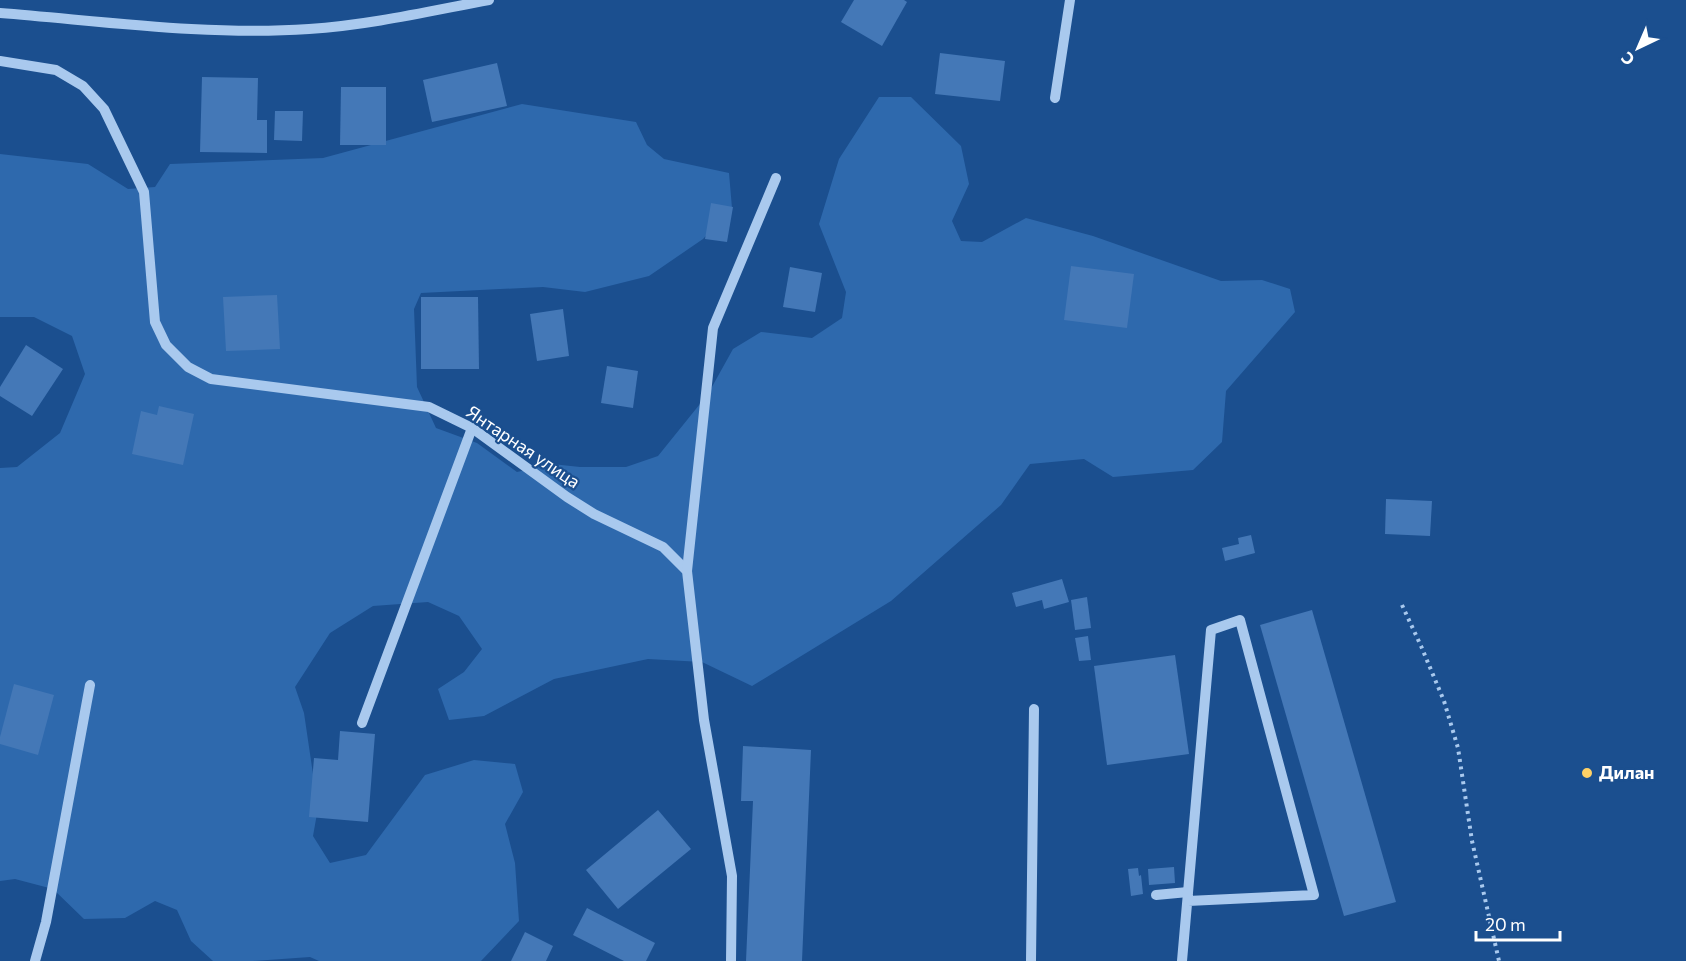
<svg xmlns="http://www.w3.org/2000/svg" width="1686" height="961" font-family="Commissioner,sans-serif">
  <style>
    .green { fill: #2e69ad }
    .building { fill: #4478b7 }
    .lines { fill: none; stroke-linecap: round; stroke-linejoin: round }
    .path { stroke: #a9c9ee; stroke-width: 4; stroke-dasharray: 3 4.5; stroke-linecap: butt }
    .minor { stroke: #a9c9ee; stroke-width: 10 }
    .poi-dot { fill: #ffd166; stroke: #1b4f8f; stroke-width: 2 }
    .labels { text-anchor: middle; stroke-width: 4.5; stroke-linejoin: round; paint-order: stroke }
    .street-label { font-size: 18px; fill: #fff; stroke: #1b4f8f }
    .poi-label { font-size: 18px; font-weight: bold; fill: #fff; stroke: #1b4f8f; text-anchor: start }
  </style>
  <rect width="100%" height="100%" fill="#1b4f8f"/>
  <polygon class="green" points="879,97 911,97 961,146 969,184 952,221 961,241 982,242 1026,218 1093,236 1221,281 1262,280 1290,289 1295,312 1226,391 1222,442 1193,470 1113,477 1084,459 1030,464 1001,505 891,601 752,686 702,662 648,659 554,679 484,716 449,720 438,689 464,672 482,649 459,616 428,602 373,606 330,633 295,687 304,713 318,808 313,836 330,863 366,855 425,775 474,760 515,764 523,792 505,824 515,863 519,921 481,961 319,961 310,957 253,961 213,961 191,941 177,910 155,901 125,918 84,919 53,889 15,879 0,881 0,468 17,467 60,433 85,374 72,336 34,317 0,317 0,154 88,164 128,189 155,187 170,164 323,158 522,104 636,122 647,145 664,159 729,173 732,208 703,239 649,276 585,292 543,287 421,293 414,309 417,387 436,428 477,443 517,472 552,464 580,467 626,467 658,456 708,394 733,349 761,332 812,338 842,318 846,292 819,224 839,159"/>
  <g class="building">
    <polygon points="854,0 904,0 907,2 882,46 841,22"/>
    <polygon points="940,53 1005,61 1000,101 935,94"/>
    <polygon points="497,63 507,106 432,122 423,80"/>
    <polygon points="202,77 258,78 257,120 267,120 267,153 200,152"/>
    <polygon points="341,87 386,87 386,145 340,145"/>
    <polygon points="275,111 303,111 302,141 274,140"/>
    <polygon points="711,203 733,207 727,242 705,239"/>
    <polygon points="1071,266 1134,274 1127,328 1064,320"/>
    <polygon points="790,267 822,273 815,312 783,307"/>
    <polygon points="277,295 280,349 226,351 223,297"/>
    <polygon points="421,297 478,297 479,369 421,369"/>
    <polygon points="563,309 569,356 537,361 530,314"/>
    <polygon points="26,345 63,369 32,416 0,396 0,387"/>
    <polygon points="607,366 638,371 633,408 601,403"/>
    <polygon points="159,406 194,414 183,465 132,454 141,411 157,415"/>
    <polygon points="1386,499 1432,501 1430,536 1385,534"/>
    <polygon points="1251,535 1255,553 1225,561 1222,548 1239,544 1238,538"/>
    <polygon points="1062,579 1069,602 1044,609 1042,600 1016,607 1012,593"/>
    <polygon points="1087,597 1091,628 1075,630 1071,600"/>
    <polygon points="1312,610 1396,902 1344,916 1260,625"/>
    <polygon points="1088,636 1091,660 1079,661 1075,638"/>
    <polygon points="1175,655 1189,754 1107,765 1094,666"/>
    <polygon points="14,684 54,695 38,755 0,744 0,737"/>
    <polygon points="340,731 375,734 368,822 309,817 314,758 338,760"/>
    <polygon points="743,746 811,750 802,961 746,961 753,801 741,801"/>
    <polygon points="658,810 691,849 618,909 586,870"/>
    <polygon points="1174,867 1175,883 1149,885 1148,869"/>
    <polygon points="1138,868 1139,876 1141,875 1143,894 1131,896 1128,869"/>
    <polygon points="587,908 655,943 646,961 624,961 573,935"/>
    <polygon points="525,932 553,946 546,961 511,961"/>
  </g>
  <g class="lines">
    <polyline class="path" points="1402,605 1421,646 1444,701 1458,748 1472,841 1499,961"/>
    <g class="minor">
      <path d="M0,13c102,8 207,23 309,16 61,-4 121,-18 180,-29"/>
      <polyline points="0,61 56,70 83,86 104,109 144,192 155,322 166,345 188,367 211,379 429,407 472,428 567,497 594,514 663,547 687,571 704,720 732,876 731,961"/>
      <polyline points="1055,98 1070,0"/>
      <polyline points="687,571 713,328 776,178"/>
      <polyline points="362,723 472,428"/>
      <polyline points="1156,895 1188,892"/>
      <polyline points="35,961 46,922 90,685"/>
      <polyline points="1031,961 1034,709"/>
      <polyline points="1182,961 1211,630 1240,620 1314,895 1188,901"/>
    </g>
  </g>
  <circle class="poi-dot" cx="1587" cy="773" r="6"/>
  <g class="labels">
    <g class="street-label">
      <text transform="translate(523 447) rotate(34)" y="6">Янтарная улица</text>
    </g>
    <g class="poi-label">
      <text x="1599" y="779">Дилан</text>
    </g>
  </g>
  <g transform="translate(1638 48) rotate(224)" stroke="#1b4f8f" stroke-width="4.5" paint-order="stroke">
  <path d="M0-4.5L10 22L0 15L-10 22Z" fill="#ffffff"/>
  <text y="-9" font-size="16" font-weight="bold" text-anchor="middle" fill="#ffffff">С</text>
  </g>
  <path d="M1476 931v9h84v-9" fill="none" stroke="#ffffff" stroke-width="3"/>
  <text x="1485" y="931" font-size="18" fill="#ffffff" stroke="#1b4f8f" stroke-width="4.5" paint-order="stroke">20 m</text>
</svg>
